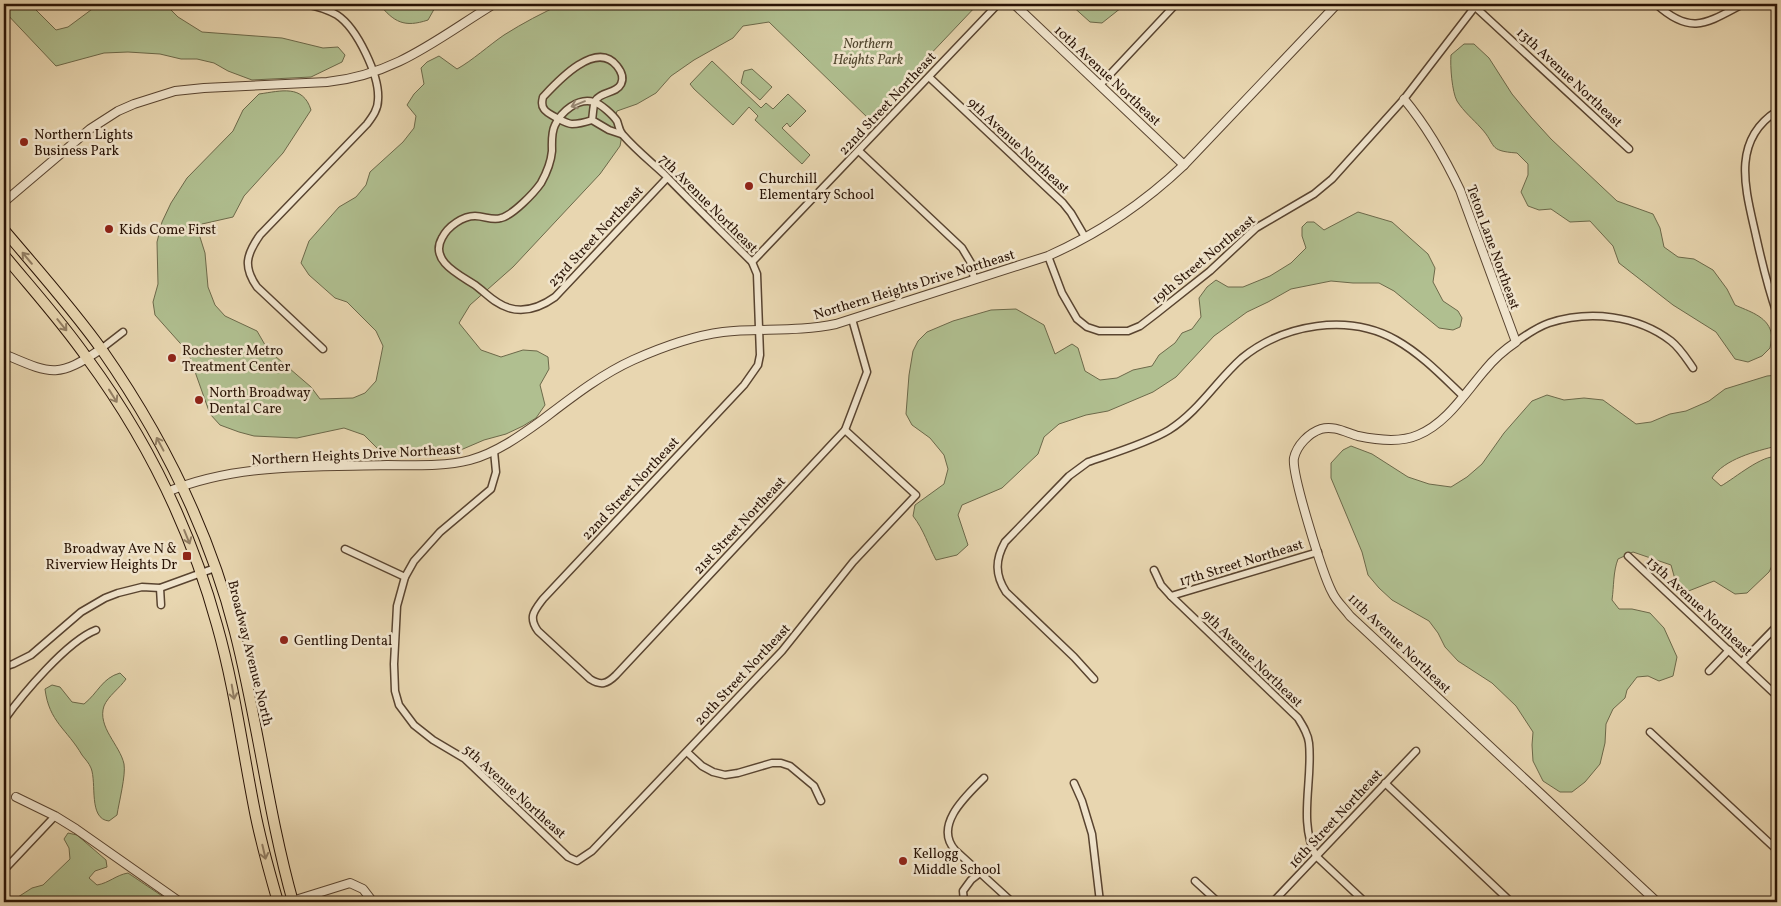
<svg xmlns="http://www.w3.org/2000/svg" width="1781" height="906" font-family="Vollkorn,serif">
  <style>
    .green { fill: #b0bf90; stroke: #6c694a }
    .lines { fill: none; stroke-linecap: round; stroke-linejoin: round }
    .minor-casing { stroke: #594430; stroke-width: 9 }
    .tertiary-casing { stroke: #594430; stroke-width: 10 }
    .primary-casing { stroke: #291305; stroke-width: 12 }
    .minor { stroke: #f0e4cc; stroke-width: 6 }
    .tertiary { stroke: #f0e4cc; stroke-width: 8 }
    .primary { stroke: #e8d6b0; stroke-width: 10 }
    .oneway { stroke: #968672 }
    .oneway2 { stroke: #927e63 }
    .poi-dot { fill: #8f2418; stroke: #f0e4cc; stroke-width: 2 }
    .labels { text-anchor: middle; stroke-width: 5; stroke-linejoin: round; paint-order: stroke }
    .park-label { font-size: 14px; font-style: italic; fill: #52472f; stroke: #f0e4cc }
    .street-label { font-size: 14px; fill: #291305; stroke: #f0e4cc }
    .poi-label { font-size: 14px; fill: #291305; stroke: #f0e4cc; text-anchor: start }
  </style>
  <rect width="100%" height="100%" fill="#e8d6b0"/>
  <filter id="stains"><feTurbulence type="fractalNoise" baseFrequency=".004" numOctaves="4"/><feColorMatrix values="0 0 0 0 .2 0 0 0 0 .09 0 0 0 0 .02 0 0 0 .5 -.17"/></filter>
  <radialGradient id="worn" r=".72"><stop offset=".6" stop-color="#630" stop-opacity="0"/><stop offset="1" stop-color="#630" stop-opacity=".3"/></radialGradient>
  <g class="green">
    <polygon points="4,4 30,4 56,30 68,27 99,4 165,4 178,17 202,32 282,38 323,48 338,47 345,55 342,62 311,77 252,80 228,71 214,63 197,59 181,59 160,54 128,52 104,53 56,66 4,11"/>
    <path d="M379,4h58l-9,16c-24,8 -34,2 -49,-16z"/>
    <path d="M562,4h416l-109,115 -100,-97 -26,4 -10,12 -39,22 -23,16 -15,17 -19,11 -20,7 -3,10 9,9 -3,16 -20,28 -87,93 -43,38 -11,18 22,27 20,7 22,-7 14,1 11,6 1,12 -9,16 5,20 -9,13 -13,8 -17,8 -22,6 -21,9 -50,5 -35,-5 -14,-14 -20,-7 -47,10 -43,-2 -15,-4 -19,-7 -10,-11 -22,-62 -33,-37 -2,-13 5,-18 -1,-42 5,-20 9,-19 16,-25 46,-47 10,-21 16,-16c22,-3 44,-10 52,16l-28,43 -39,43 -11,21 -31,7 -3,10 6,19 3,34 7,18 10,11 32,15 11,19 43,37 9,12 33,-1 12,-5 11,-12 7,-35 -7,-15 -29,-29 -12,-4 -26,-23 -8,-12 8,-22 30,-34 17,-10 10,-12 4,-13 33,-30 11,-14 2,-12 -9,-11 7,-11 10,-10 -3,-16 6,-6 12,-6 18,13c16,-9 31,-23 47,-34 19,-12 38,-22 58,-31z"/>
    <polygon points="1070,4 1126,4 1102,23 1090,22"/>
    <path d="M1464,44h10l15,14 23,36 19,23 20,22 66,62 36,13 7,14 4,19 14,10 16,2 19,11 14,19 8,16c13,6 32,11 36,27 1,4 0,11 -1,16l-8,8 -14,6 -13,-3 -19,-27 -43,-27 -54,-42 -6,-17 -23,-25 -20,1 -19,-13 -12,1 -11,-4 -7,-14 7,-17v-11l-11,-11c-30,-2 -20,-8 -36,-25 -8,-9 -17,-16 -24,-27 -5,-9 -7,-35 -6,-46z"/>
    <polygon points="712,61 761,108 766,103 773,109 788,94 806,111 790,127 787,123 782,128 810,155 802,164 755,120 758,116 749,107 733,125 694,89 690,84"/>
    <polygon points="752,69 772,87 760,100 741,83 744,71"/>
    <path d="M1358,212l34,10 36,32 7,14 -2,14 10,19 15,10 4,7 -2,9 -7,3 -14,-2 -45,-37 -15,-8h-26l-22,-2 -40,8 -23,13 -21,10 -33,24 -38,41 -23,15 -45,19 -22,4 -27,9 -15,13 -6,17 -36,34 -40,17 -4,10 10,30 -11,10 -21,5c-8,-15 -12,-30 -23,-44l2,-11 29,-21 4,-15 -4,-14 -14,-17 -18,-13 -6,-11 3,-39 4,-24 5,-10 9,-9 26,-11 38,-11 25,-1 28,16 11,29 17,-10 6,4 7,23 15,9 17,-2 16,-8 19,-4 7,-11 16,-12 7,-10 10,-4 9,-12 -2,-19 8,-11 9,-7 12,7h15l27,-11 21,-13 15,-15 -4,-12v-9l5,-5h7l10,8z"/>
    <path d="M1777,375v71c-21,5 -53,13 -65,32l9,8c14,-8 42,-32 56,-29v99l-8,16 -22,21 -12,1 -21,-13 -28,11 -10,-9 -5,-18 -38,-13 -15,7c-5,13 -4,27 -6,41l7,9h13l18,4 14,15 13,29 -4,19 -14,5 -11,-5 -11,1 -10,13 -2,8 -12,11 -7,15 -1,19 -5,21 -15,18 -13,10h-12l-17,-11 -10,-20 -1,-16 1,-13 -17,-26 -24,-23 -34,-22 -13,-14 -7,-14 -9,-12 -37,-21 -13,-12 -11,-13 -6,-23 -31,-74v-15l12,-13 8,-4 21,8 36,23 21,7 22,3 16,-10 15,-13 22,-31 28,-32 15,-6 17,5 20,-2 19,2 33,24 15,-2 19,-8 16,-3 23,-10 16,-12 42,-13z"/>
    <path d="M120,673l6,6c-6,9 -18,17 -22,27 -7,21 16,39 20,58 2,11 -5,38 -7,51l-8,6c-21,-2 -12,-38 -18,-53 -2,-5 -6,-9 -9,-13 -15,-26 -33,-33 -37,-66l7,-4 8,2 12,15 12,2c14,-11 18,-26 36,-31z"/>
    <path d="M68,833l9,2 29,25 1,7 -12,4 -6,7 8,7c12,-2 19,-10 31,-12l43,29h-157l4,-5 14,-9 11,-3 27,-26 -1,-11 -5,-9z"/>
  </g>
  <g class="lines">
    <g class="minor-casing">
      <g id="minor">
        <path d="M305,4c11,2 22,5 32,11 20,13 43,61 41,85 0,9 -5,16 -11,24l-107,111c-14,20 -17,32 -3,52l66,62"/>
        <polyline points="1472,4 1629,149"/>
        <path d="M1656,4c35,32 51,19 87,0"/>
        <polyline points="929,77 1063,203 1071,213 1085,237"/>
        <polyline points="1100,85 1176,4"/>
        <path d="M1777,111c-47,30 -31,80 -21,125 6,27 12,52 21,78"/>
        <path d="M592,120c1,-5 1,-14 3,-19 6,-10 21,-7 26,-17 3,-6 0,-13 -4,-18 -21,-27 -60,16 -74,31 -1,4 -2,8 1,12 2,4 23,15 28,15 7,0 14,-2 20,-4l17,10 12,4"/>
        <polyline points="859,151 962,248 971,263 974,279"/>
        <path d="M667,178l-112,119c-14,10 -29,16 -46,11 -14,-4 -23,-15 -34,-23 -15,-10 -46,-24 -33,-47 6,-12 21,-22 33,-22 10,0 17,5 26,2 12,-3 33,-25 40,-35 5,-9 10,-21 11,-32 0,-8 -1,-18 3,-26 6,-13 23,-28 39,-23 7,2 19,13 23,19 2,5 2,10 6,14 12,14 27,26 41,39 29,30 59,59 88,88l5,12 3,81 -2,10 -14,20 -201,214c-9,12 -15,18 -5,32l52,48c11,7 17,5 26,-4l229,-245 22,-58 -15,-53"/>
        <polyline points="1048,256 1062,293 1077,319 1087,327 1099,331 1128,331 1140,326 1157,313 1210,271 1256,228 1314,194 1332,179 1404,99 1477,4"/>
        <polyline points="752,262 998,4"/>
        <path d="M1516,342c10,-7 21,-15 33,-19 40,-13 88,-8 122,18 9,7 15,17 22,27"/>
        <polyline points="101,349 123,332"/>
        <polyline points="494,451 496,472 491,489 440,532 414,561 405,577 397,606 394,664 395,691 399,705 414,725 433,740 465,759 568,857 577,861 592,851 782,651 853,562 916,495 845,430"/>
        <polyline points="345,549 405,577"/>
        <polyline points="1628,556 1777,696"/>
        <path d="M1154,570l7,15 10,11 127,122c5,8 10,16 11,25 4,37 -11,79 7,113l49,46"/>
        <polyline points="160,588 161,605"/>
        <polyline points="1171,596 1318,552"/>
        <polyline points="1742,662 1777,626"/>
        <polyline points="4,667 13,664 31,655 81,612 105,598 118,593 142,587 160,588 215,568"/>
        <polyline points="1709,671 1729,650"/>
        <path d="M1094,679l-20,-22 -68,-65c-11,-17 -11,-32 -1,-50l64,-66 19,-14c23,-8 60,-19 81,-32 30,-19 47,-49 73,-72 42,-34 106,-45 154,-18 25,14 46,36 67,56"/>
        <path d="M4,720c18,-25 63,-79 92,-90"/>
        <polyline points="1650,732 1777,850"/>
        <polyline points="687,752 702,766 713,772 725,775 738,773 772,763 781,763 790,766 814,786 821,801"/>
        <path d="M984,778c-17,17 -51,47 -29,72l57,52"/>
        <polyline points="1074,783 1082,801 1092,834 1100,902"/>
        <polyline points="1385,783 1511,902"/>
        <polyline points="4,870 55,816"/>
        <polyline points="1195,881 1218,902"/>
        <polyline points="964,902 963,891 971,880 980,873"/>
        <polyline points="1273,902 1416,751"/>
      </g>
    </g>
    <g class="tertiary-casing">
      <g id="tertiary">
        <polyline points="1014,4 1184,165"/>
        <path d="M1404,99c24,29 40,57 56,91l56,152c-12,8 -22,17 -31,28 -20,23 -38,53 -67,65 -18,8 -41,5 -60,1 -11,-3 -24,-11 -37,-7 -12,4 -24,16 -27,29 -3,15 29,117 38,134 4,9 12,16 18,24l307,286"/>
        <path d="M4,202l86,-73 28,-18 16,-7 41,-13 29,-3 123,-6c69,-7 111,-44 167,-78"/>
        <path d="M4,354c47,20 53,25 97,-5"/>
        <path d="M167,492c69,-29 147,-25 220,-27 27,0 56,2 83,-5 26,-7 50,-24 72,-40 29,-22 58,-45 91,-60 29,-13 59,-24 90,-28 38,-4 75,0 113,-8l212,-68c50,-22 97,-54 136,-91l153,-161"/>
        <polyline points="16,797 55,816 76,829 180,902"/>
        <polyline points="289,902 350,883 363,889 373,902"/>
      </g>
    </g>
    <g class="primary-casing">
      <g id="primary">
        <path d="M4,230c33,39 68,78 98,120 60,86 107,180 133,282 23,90 33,181 58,270"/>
        <path d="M4,255c28,34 58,67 83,103 59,80 104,172 130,267 17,60 25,121 37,182 6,32 15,64 24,95"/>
      </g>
    </g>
    <use href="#minor" class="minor"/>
    <use href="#tertiary" class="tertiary"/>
    <use href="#primary" class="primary"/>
  </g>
  <defs><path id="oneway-shaft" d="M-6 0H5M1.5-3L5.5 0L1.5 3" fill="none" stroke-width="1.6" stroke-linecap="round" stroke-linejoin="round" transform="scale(1.25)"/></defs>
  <use class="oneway" href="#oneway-shaft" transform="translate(578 104) rotate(158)"/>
  <g class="oneway2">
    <use href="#oneway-shaft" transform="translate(27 258) rotate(-130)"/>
    <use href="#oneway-shaft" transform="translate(62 325) rotate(51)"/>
    <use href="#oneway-shaft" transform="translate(113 396) rotate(58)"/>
    <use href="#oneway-shaft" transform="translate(160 444) rotate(-118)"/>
    <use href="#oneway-shaft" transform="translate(187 537) rotate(68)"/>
    <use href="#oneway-shaft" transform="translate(233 692) rotate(80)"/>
    <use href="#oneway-shaft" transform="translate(264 852) rotate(77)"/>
  </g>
  <g class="poi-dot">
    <circle cx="24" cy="142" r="5"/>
    <circle cx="749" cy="186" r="5"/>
    <circle cx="109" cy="229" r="5"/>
    <circle cx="172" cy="358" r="5"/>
    <circle cx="199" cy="400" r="5"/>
    <rect x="182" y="551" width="10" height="10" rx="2.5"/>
    <circle cx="284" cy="640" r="5"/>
    <circle cx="903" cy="861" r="5"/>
  </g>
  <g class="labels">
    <g class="park-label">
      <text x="868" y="48">Northern<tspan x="868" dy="16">Heights Park</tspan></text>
    </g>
    <g class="street-label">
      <text transform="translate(1108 75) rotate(43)" y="5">10th Avenue Northeast</text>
      <text transform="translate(1570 77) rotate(43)" y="5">13th Avenue Northeast</text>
      <text transform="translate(887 103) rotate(-47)" y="5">22nd Street Northeast</text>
      <text transform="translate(1019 145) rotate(43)" y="5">9th Avenue Northeast</text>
      <text transform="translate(709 203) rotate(45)" y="5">7th Avenue Northeast</text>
      <text transform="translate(595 236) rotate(-47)" y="5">23rd Street Northeast</text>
      <text transform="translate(1494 247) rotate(70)" y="5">Teton Lane Northeast</text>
      <text transform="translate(1203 259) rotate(-40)" y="5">19th Street Northeast</text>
      <text transform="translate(914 284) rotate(-17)" y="5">Northern Heights Drive Northeast</text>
      <text transform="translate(356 454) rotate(-3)" y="5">Northern Heights Drive Northeast</text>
      <text transform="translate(630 488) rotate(-47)" y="5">22nd Street Northeast</text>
      <text transform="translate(739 525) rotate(-47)" y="5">21st Street Northeast</text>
      <text transform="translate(1241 562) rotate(-17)" y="5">17th Street Northeast</text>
      <text transform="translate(1700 606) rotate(43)" y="5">13th Avenue Northeast</text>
      <text transform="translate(1400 643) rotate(44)" y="5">11th Avenue Northeast</text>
      <text transform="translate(251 653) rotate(76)" y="5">Broadway Avenue North</text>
      <text transform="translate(1253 658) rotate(44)" y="5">9th Avenue Northeast</text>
      <text transform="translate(742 674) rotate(-47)" y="5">20th Street Northeast</text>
      <text transform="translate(515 791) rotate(42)" y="5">5th Avenue Northeast</text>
      <text transform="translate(1335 818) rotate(-47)" y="5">16th Street Northeast</text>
    </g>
    <g class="poi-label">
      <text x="34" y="139">Northern Lights<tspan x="34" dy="16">Business Park</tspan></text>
      <text x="759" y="183">Churchill<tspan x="759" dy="16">Elementary School</tspan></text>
      <text x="119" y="234">Kids Come First</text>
      <text x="182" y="355">Rochester Metro<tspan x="182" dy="16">Treatment Center</tspan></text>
      <text x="209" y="397">North Broadway<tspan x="209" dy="16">Dental Care</tspan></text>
      <text x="177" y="553" text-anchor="end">Broadway Ave N &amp;<tspan x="177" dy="16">Riverview Heights Dr</tspan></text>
      <text x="294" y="645">Gentling Dental</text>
      <text x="913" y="858">Kellogg<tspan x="913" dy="16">Middle School</tspan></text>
    </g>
  </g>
  <rect width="1781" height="906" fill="none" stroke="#e8d6b0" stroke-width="20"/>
  <rect x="5" y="5" width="1771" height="896" fill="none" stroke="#291305" stroke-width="2.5"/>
  <rect x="10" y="10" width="1761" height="886" fill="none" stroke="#291305"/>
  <rect width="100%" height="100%" filter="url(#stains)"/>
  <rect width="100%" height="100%" fill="url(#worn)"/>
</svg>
